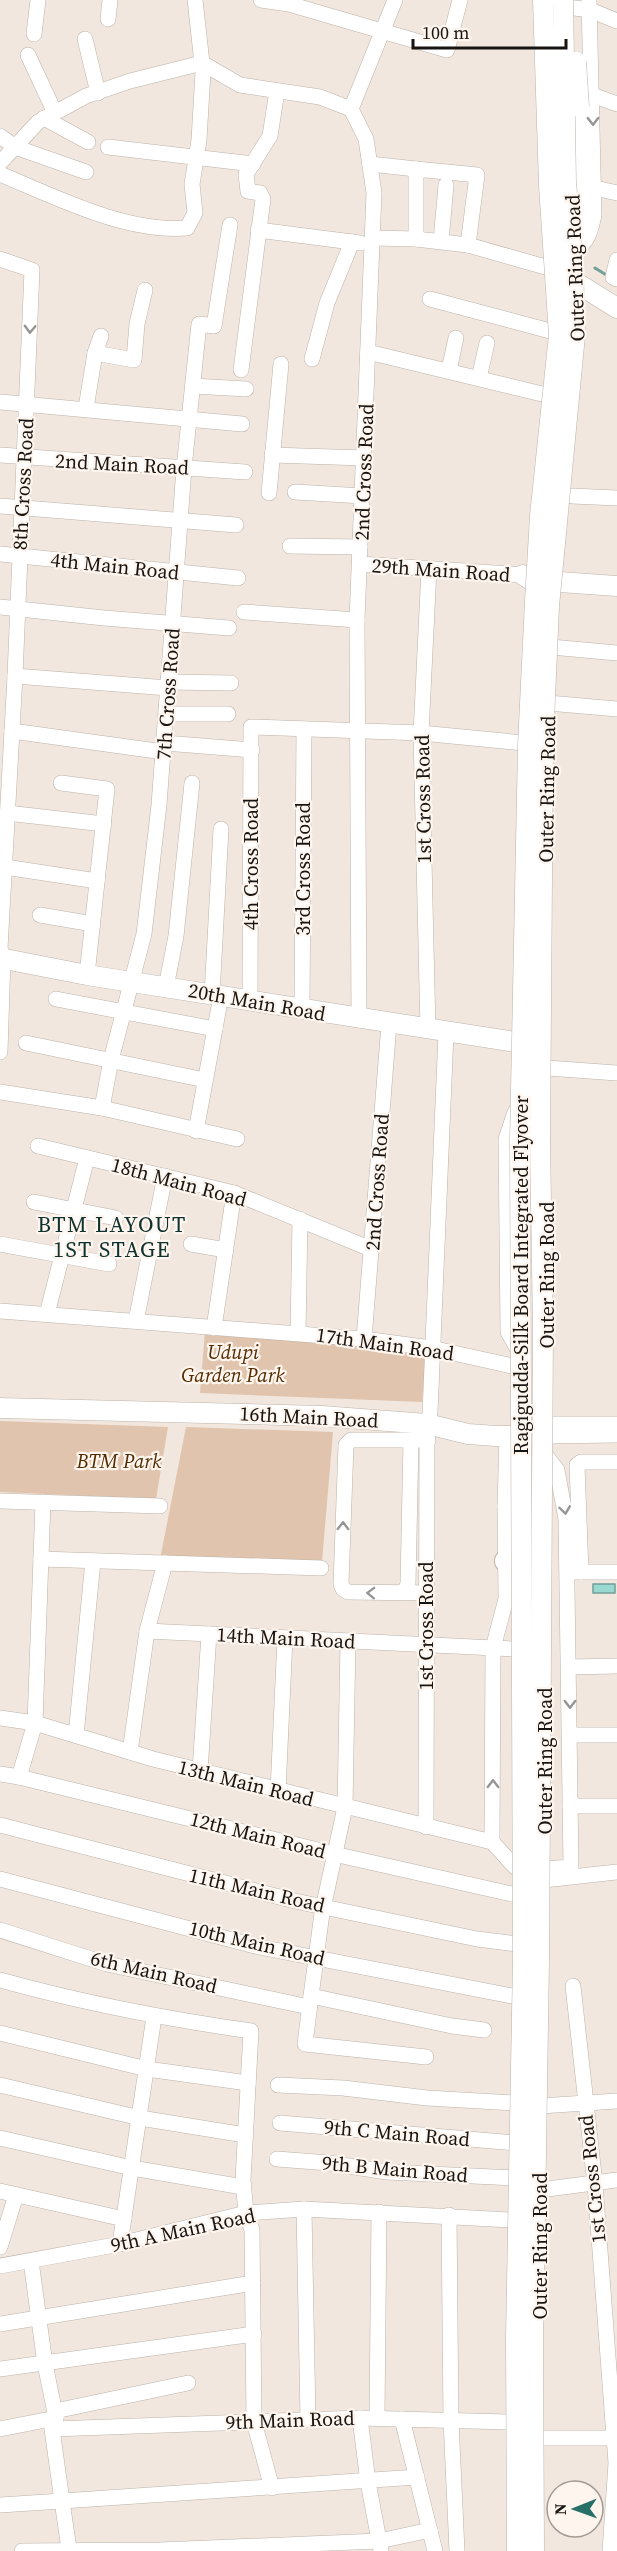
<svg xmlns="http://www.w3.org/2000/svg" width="617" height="2551" font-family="'Source Serif 4',serif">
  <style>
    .green { fill: #e0c4ad }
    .water { fill: #98dad2; stroke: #729f98; stroke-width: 1.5 }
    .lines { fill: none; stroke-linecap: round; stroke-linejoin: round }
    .stream { stroke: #729f98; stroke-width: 3 }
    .minor-casing { stroke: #bcb2a9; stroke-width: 16 }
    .major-casing { stroke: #bcb2a9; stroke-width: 21 }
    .highway-casing { stroke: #bcb2a9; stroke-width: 24 }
    .minor { stroke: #fff; stroke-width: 15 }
    .major { stroke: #fff; stroke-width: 20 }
    .highway { stroke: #fff; stroke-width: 22 }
    .rail-casing { stroke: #645d58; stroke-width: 5 }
    .rail { stroke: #fef5ee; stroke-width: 3; stroke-dasharray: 9; stroke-linecap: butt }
    .major-bridge-casing { stroke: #bcb2a9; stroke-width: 21; stroke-linecap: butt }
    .major-bridge { stroke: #fff; stroke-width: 20 }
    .oneway { stroke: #979594 }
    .labels { text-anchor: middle; stroke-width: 4.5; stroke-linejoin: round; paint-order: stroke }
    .street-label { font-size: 20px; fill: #181411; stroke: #fef5ee }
    .park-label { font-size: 20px; font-style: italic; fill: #542d02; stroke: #fef5ee }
    .quarter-label { font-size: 22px; letter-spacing: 1.5px; fill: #0f322f; stroke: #fef5ee }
  </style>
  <rect width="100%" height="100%" fill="#f2e7de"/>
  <g class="green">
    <polygon points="205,1331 426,1353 422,1402 200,1393"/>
    <polygon points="0,1421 168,1427 156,1499 0,1492"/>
    <polygon points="186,1427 333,1432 322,1562 160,1559"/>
  </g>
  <rect class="water" x="593" y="1584" width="22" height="9"/>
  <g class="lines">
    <polyline class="stream" points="595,268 608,276"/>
    <g class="minor-casing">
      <g id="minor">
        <polyline points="261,0 289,4 447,50 460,0"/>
        <polyline points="567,7 590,10 617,21"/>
        <polyline points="108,19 110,0"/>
        <polyline points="34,34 38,0"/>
        <polyline points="85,39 98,93"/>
        <polyline points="28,55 55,113"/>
        <polyline points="202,63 240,85 320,97 351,109"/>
        <polyline points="583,95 592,95 617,104"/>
        <polyline points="351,109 366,139 374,193 357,620 359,1020"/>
        <polyline points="351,109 395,0"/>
        <polyline points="44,118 88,142"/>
        <polyline points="0,136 15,147 86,172"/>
        <polyline points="108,147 253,164"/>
        <polyline points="0,163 38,122 86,96 130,81 202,63"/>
        <polyline points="370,164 416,169"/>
        <path d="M0,174c55,23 126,59 187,54l8,-15 -3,-29 7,-44 4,-68 -8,-72"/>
        <polyline points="595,188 617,193"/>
        <polyline points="258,230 360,243"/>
        <polyline points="372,238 416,239 468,245 549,268"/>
        <polyline points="416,239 416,169 477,175 468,245"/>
        <polyline points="441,241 446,185"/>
        <path d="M577,249c12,-9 14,-20 17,-34l-5,-215"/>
        <polyline points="0,259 32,270 15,676 0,948"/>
        <polyline points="617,260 613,277 617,279"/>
        <polyline points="430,299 550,331"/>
        <polyline points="368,352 546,395"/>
        <polyline points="95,353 134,360 137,324 145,290"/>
        <polyline points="312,359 327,303 352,242"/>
        <polyline points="241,370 263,199 260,193 248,191 246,174 270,136 277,91"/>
        <polyline points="449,370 456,338"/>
        <polyline points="479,378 487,343"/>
        <polyline points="193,386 246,389"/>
        <polyline points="0,402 242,424"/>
        <polyline points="86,408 95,353 101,336"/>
        <polyline points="0,455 245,472"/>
        <polyline points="272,455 364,458"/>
        <polyline points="295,492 363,496"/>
        <polyline points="269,493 281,364"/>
        <polyline points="572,496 617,498"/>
        <polyline points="0,506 236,525"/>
        <polyline points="290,546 360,547"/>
        <polyline points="0,554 238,578"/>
        <polyline points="360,564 523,575"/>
        <polyline points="0,607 104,618 229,628"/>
        <polyline points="244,612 357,620"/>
        <polyline points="551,647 617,653"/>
        <polyline points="15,676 168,688"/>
        <polyline points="169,682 231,683"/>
        <polyline points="548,703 617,709"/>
        <polyline points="167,714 228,714"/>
        <polyline points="12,731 164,752"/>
        <polyline points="165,743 252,750"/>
        <polyline points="61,783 107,789 87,975"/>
        <polyline points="7,813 104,824"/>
        <polyline points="5,867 97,881"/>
        <polyline points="40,915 93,924"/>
        <polyline points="166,987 176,936 192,783"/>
        <polyline points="212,995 221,829"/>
        <polyline points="56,999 215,1029"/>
        <polyline points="250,1001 251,727 421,733 524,743"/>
        <polyline points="302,1010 304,729"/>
        <polyline points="428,1030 421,733 429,569"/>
        <polyline points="26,1043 205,1080"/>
        <polyline points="0,1052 3,959 1,951"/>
        <polyline points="547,1068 617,1073"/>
        <polyline points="0,1092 102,1108 237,1139"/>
        <polyline points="102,1108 111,1060 144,934 159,805 184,468 199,324 214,326 230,225"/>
        <polyline points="515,1112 506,1139 508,1332 517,1348"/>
        <polyline points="196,1131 221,996"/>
        <polyline points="38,1146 234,1193 371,1249"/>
        <polyline points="34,1202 116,1218"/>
        <polyline points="0,1244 109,1264"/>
        <polyline points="191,1244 226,1250"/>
        <polyline points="0,1311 364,1339 431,1348 517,1367"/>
        <polyline points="47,1314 87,1158"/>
        <polyline points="136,1321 165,1176"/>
        <polyline points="214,1328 234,1193"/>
        <polyline points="298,1333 300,1219"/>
        <polyline points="364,1339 389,1024"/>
        <polyline points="430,1413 446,1033"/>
        <polyline points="547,1424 617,1424"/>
        <polyline points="507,1436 505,1506 510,1514"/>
        <polyline points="547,1436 617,1435"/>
        <polyline points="0,1501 160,1506"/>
        <polyline points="505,1506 506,1599 493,1648 492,1842 516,1868"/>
        <polyline points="41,1559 321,1568"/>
        <polyline points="571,1572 617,1572"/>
        <polyline points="581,1572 577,1465 581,1462 617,1462"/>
        <polyline points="404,1592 408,1584 411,1441"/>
        <polyline points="426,1593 348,1592 343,1589 341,1584 346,1445 351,1440 428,1440"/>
        <polyline points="147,1631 514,1649"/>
        <polyline points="569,1667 617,1666"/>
        <polyline points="0,1718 35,1723 153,1759 492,1842"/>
        <polyline points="76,1735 93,1561"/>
        <polyline points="570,1735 617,1735"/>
        <polyline points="130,1752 147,1631 165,1563"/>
        <polyline points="200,1771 209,1634"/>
        <polyline points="0,1774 19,1777 334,1854 516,1895"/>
        <polyline points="19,1777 35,1723 43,1502"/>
        <polyline points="278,1791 285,1638"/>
        <polyline points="570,1806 617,1806"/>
        <polyline points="0,1825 295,1901 477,1939 517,1944"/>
        <polyline points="426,1827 427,1424"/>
        <polyline points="544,1869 571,1867 566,1519 557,1470 546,1456"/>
        <polyline points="0,1879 255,1946 517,1997"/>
        <polyline points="544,1880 617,1872"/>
        <polyline points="0,1930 107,1964 309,2007"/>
        <path d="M0,1980c83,23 166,39 251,51l-8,149 3,33 6,17 2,192 18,66"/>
        <polyline points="573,1986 595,2184 616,2463 610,2551"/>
        <polyline points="311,1996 322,1913 345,1807 348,1641"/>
        <polyline points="0,2033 147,2069 248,2083"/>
        <polyline points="426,2057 305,2044 311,1996 452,2026 484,2030"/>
        <polyline points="0,2085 140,2118 245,2135"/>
        <polyline points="278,2085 343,2088 427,2098 516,2103"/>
        <polyline points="540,2106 617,2101"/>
        <polyline points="280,2123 515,2143"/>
        <polyline points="0,2138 132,2168 243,2187"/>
        <polyline points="277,2159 329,2163 387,2172 514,2178"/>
        <polyline points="540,2190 617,2180"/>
        <polyline points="0,2191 124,2219"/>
        <polyline points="304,2209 308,2419"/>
        <polyline points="449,2215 451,2420 457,2551"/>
        <polyline points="120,2244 154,2017"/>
        <polyline points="0,2247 16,2195"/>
        <polyline points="31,2261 45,2364 56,2418 52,2429 62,2501 417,2477"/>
        <polyline points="0,2266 120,2244 246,2213 304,2209 512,2220"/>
        <polyline points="0,2324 253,2283"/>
        <polyline points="0,2369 254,2334"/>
        <polyline points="55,2411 188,2383"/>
        <polyline points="360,2418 368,2482 381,2551"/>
        <polyline points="377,2418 379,2212"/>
        <polyline points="402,2419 435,2551"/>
        <polyline points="0,2429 56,2418"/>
        <polyline points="52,2429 360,2418 508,2422"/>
        <polyline points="539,2438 614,2438"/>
        <polyline points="0,2505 62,2501 69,2549"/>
        <polyline points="22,2551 160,2550 379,2541 430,2530"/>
      </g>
    </g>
    <g class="major-casing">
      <g id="major">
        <polyline points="576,239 583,226 579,107"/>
        <polyline points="580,285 617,308"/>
        <polyline points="523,575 531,580 617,586"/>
        <polyline points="0,958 87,975 515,1042"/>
        <polyline points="0,1408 322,1416 427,1424 468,1434 496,1436 547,1436"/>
      </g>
    </g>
    <g class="highway-casing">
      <polyline id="highway" points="506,1561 515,1561"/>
    </g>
    <use href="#minor" class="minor"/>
    <use href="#major" class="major"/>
    <use href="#highway" class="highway"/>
    <g class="rail-casing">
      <g id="rail">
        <polyline points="559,365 560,284"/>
        <polyline points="529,2551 527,2340 538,1329 534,1139 538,747 545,605 571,333 561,184 557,48 559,0"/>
      </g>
    </g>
    <use href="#rail" class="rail"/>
    <g class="major-bridge-casing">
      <g id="major-bridge">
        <polyline points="576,62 579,107"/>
        <polyline points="517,2551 516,2338 523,1960 520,1140 528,745 535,601 540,516 559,335 549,185 543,0"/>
        <polyline points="534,2551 533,2340 539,1962 543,1330 540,1140 543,745 549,606 575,335 573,264 566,182 563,0"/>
      </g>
    </g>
    <use href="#major-bridge" class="major-bridge"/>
  </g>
  <defs><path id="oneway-chevron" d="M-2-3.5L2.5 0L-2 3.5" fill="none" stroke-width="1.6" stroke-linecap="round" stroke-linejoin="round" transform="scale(1.5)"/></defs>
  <g class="oneway">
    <use href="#oneway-chevron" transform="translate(593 121) rotate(89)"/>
    <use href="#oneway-chevron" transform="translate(30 329) rotate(92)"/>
    <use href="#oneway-chevron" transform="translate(565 1510) rotate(82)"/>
    <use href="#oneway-chevron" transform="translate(343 1526) rotate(-89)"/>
    <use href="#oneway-chevron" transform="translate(371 1593) rotate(-178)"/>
    <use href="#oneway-chevron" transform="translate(570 1704) rotate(90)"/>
    <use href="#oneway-chevron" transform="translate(493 1784) rotate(-90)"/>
  </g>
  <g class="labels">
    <g class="street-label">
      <text transform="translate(575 268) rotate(-92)" y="7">Outer Ring Road</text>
      <text transform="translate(122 464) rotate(3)" y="7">2nd Main Road</text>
      <text transform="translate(364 472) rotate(-88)" y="7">2nd Cross Road</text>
      <text transform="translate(23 484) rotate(-87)" y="7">8th Cross Road</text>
      <text transform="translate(115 566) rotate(6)" y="7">4th Main Road</text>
      <text transform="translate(441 570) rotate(4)" y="7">29th Main Road</text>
      <text transform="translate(168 694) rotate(-86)" y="7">7th Cross Road</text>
      <text transform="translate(547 789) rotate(-89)" y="7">Outer Ring Road</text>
      <text transform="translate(423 799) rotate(-91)" y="7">1st Cross Road</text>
      <text transform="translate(251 864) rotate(-90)" y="7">4th Cross Road</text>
      <text transform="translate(303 869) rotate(-90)" y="7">3rd Cross Road</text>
      <text transform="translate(257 1002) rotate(10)" y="7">20th Main Road</text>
      <text transform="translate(179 1182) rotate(15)" y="7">18th Main Road</text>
      <text transform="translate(377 1182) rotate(-86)" y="7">2nd Cross Road</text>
      <text transform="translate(521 1275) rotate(-90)" y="7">Ragigudda-Silk Board Integrated Flyover</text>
      <text transform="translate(547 1275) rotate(-90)" y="7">Outer Ring Road</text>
      <text transform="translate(385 1344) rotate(8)" y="7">17th Main Road</text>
      <text transform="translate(309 1417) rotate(3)" y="7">16th Main Road</text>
      <text transform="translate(426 1626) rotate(-90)" y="7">1st Cross Road</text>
      <text transform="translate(286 1638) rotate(3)" y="7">14th Main Road</text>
      <text transform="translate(545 1761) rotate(-90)" y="7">Outer Ring Road</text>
      <text transform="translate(246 1783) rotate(14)" y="7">13th Main Road</text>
      <text transform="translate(258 1835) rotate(14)" y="7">12th Main Road</text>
      <text transform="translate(257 1890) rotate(13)" y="7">11th Main Road</text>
      <text transform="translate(257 1943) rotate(13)" y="7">10th Main Road</text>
      <text transform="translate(154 1972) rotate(13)" y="7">6th Main Road</text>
      <text transform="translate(397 2133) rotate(5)" y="7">9th C Main Road</text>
      <text transform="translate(395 2169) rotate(5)" y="7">9th B Main Road</text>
      <text transform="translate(592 2179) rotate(-96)" y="7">1st Cross Road</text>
      <text transform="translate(183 2230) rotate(-12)" y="7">9th A Main Road</text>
      <text transform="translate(540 2246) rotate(-90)" y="7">Outer Ring Road</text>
      <text transform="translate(290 2420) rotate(-2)" y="7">9th Main Road</text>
    </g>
    <g class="park-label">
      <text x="233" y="1359">Udupi<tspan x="233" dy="23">Garden Park</tspan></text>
      <text x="119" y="1468">BTM Park</text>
    </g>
    <g class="quarter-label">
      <text x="112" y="1232">BTM LAYOUT<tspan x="112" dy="25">1ST STAGE</tspan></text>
    </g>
  </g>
  <g transform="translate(575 2509) rotate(269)"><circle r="28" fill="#fef5ee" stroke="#a29b96" stroke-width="1.5"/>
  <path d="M0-4.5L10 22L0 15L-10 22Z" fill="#27706a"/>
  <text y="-9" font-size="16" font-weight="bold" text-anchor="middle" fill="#181411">N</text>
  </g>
  <path d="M413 39v9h153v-9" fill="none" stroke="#181411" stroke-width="3"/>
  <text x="422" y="39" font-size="18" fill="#181411" stroke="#fef5ee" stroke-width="4.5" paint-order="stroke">100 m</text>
</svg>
